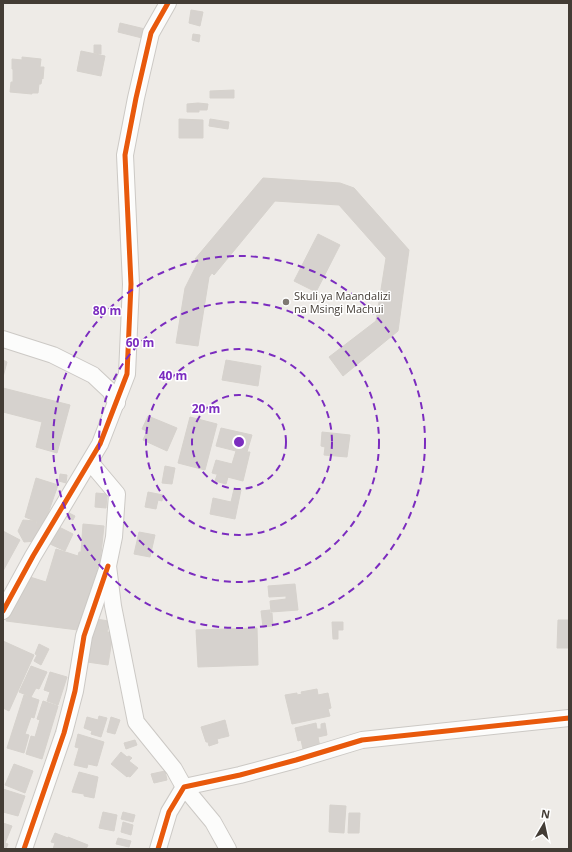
<svg xmlns="http://www.w3.org/2000/svg" width="572" height="852" font-family="'Open Sans',sans-serif">
  <style>
    .building { fill: #d6d2ce; stroke: #d6d2cd }
    .lines { fill: none; stroke-linecap: round; stroke-linejoin: round }
    .minor-casing { stroke: #ccc9c5; stroke-width: 18 }
    .minor { stroke: #fcfcfb; stroke-width: 16 }
    .cycleway-casing { stroke: #fff; stroke-width: 8 }
    .cycleway { stroke: #e8590c; stroke-width: 5 }
    .ring { fill: none; stroke: #7b2cbf; stroke-width: 2; stroke-dasharray: 7 5 }
    .poi-dot { fill: #7f7973; stroke: #fff; stroke-width: 1.5 }
    .labels { text-anchor: middle; stroke-width: 3; stroke-linejoin: round; paint-order: stroke }
    .poi-label { font-size: 11px; fill: #433c35; stroke: #fff; text-anchor: start }
    .centre { fill: #7b2cbf; stroke: #fff; stroke-width: 2 }
    .ring-label { font-size: 12px; text-anchor: middle; font-weight: bold; fill: #7b2cbf; stroke: #fff; stroke-width: 3; stroke-linejoin: round; paint-order: stroke }
  </style>
  <rect width="100%" height="100%" fill="#eeebe7"/>
  <g class="building">
    <polygon points="191,10 203,12 200,26 189,23"/>
    <polygon points="120,23 145,29 142,38 118,32"/>
    <polygon points="193,34 200,35 199,42 192,40"/>
    <polygon points="94,45 101,45 101,54 94,53"/>
    <polygon points="81,51 105,56 101,76 77,71"/>
    <polygon points="22,57 41,59 40,67 44,67 43,79 42,78 41,84 39,84 38,93 32,93 32,94 10,92 11,82 13,82 13,69 12,69 12,59 22,60"/>
    <polygon points="234,90 234,98 210,98 210,91"/>
    <polygon points="198,103 208,104 207,110 199,110 199,112 187,112 187,104"/>
    <polygon points="179,119 203,120 203,138 179,138"/>
    <polygon points="210,119 229,122 228,129 209,126"/>
    <polygon points="263,178 340,183 354,188 409,250 398,331 343,376 329,357 376,321 386,258 339,205 275,201 214,275 212,273 209,277 198,346 176,343 185,288 198,262 195,259"/>
    <polygon points="318,234 340,245 316,292 294,281"/>
    <polygon points="3,360 7,362 3,377"/>
    <polygon points="226,360 261,366 258,386 222,380"/>
    <polygon points="3,388 70,405 57,453 36,447 42,422 3,412"/>
    <polygon points="148,416 177,428 167,451 143,440 147,431 142,429"/>
    <polygon points="190,417 217,424 205,470 178,463"/>
    <polygon points="221,428 252,435 247,452 250,452 243,481 212,473 216,460 232,464 236,451 216,446"/>
    <polygon points="322,432 350,435 347,457 324,455 325,447 321,446"/>
    <polygon points="165,466 175,468 172,484 162,483"/>
    <polygon points="60,474 67,475 66,483 59,481"/>
    <polygon points="217,475 228,477 226,484 215,481"/>
    <polygon points="36,478 58,485 43,528 40,527 37,523 37,522 25,517"/>
    <polygon points="234,489 241,490 235,519 210,514 213,498 231,502"/>
    <polygon points="148,492 163,495 162,501 158,500 156,509 145,507"/>
    <polygon points="96,493 107,494 106,508 95,507"/>
    <polygon points="69,513 75,516 73,520 67,517"/>
    <polygon points="23,520 35,521 41,529 36,541 24,542 18,531"/>
    <polygon points="83,524 104,526 100,563 78,630 6,621 30,577 46,582 56,549 78,556 79,552 81,552"/>
    <polygon points="57,526 73,534 65,551 48,543"/>
    <polygon points="3,531 20,540 3,571"/>
    <polygon points="139,532 155,535 150,557 134,554"/>
    <polygon points="295,584 298,610 271,612 270,601 286,599 286,596 269,597 268,586"/>
    <polygon points="270,610 270,613 272,613 273,626 263,627 261,611"/>
    <polygon points="96,619 109,621 107,632 94,630"/>
    <polygon points="558,620 569,620 569,648 557,648"/>
    <polygon points="332,622 343,622 343,630 338,630 338,639 333,639"/>
    <polygon points="257,628 258,665 198,667 196,630"/>
    <polygon points="92,629 113,633 108,665 87,662"/>
    <polygon points="3,641 34,655 9,711 3,708"/>
    <polygon points="39,644 49,649 41,665 34,661 37,655 35,654"/>
    <polygon points="31,666 47,672 39,689 36,688 31,697 19,692"/>
    <polygon points="50,672 67,677 58,705 47,701 50,692 44,690"/>
    <polygon points="317,689 318,695 328,693 331,708 328,709 330,716 292,724 285,695 297,693 297,695 302,694 301,692"/>
    <polygon points="24,695 39,700 34,718 31,717 25,734 29,735 24,753 7,748"/>
    <polygon points="43,701 58,706 42,759 26,754 31,736 35,737 40,720 37,719"/>
    <polygon points="99,716 107,718 101,737 91,734 92,731 84,728 87,717 98,720"/>
    <polygon points="111,717 120,720 115,734 107,732"/>
    <polygon points="225,720 229,736 217,739 218,743 209,746 208,742 206,742 201,727"/>
    <polygon points="316,723 317,729 321,729 321,724 325,723 327,735 318,737 320,747 303,749 301,740 298,741 295,728"/>
    <polygon points="78,734 104,742 97,766 88,764 87,768 74,765 79,748 75,747"/>
    <polygon points="135,740 137,745 126,749 124,743"/>
    <polygon points="121,752 127,757 129,756 132,758 129,761 138,768 130,777 128,776 127,777 111,764"/>
    <polygon points="14,764 33,771 25,793 5,785"/>
    <polygon points="165,771 167,780 154,783 151,774"/>
    <polygon points="79,772 98,777 94,798 84,796 84,794 72,792"/>
    <polygon points="3,789 25,796 18,816 3,812"/>
    <polygon points="330,805 346,806 344,833 329,832"/>
    <polygon points="103,812 117,815 114,831 99,828"/>
    <polygon points="123,812 135,815 133,822 121,819"/>
    <polygon points="349,813 360,813 359,833 348,833"/>
    <polygon points="123,822 133,825 131,835 121,832"/>
    <polygon points="3,823 12,826 5,843 8,844 6,849 3,849"/>
    <polygon points="55,833 68,838 68,837 88,845 86,849 53,849 55,843 51,842"/>
    <polygon points="118,838 131,841 129,847 116,844"/>
  </g>
  <g class="lines">
    <g class="minor-casing">
      <g id="minor">
        <polyline points="3,339 53,355 93,375 110,391 117,403"/>
        <polyline points="90,462 117,494 114,537 108,566 113,606 136,722 174,769 184,787 213,822 228,849"/>
        <polyline points="3,611 33,556 100,444 127,374 131,284 125,155 136,98 151,33 168,3"/>
        <polyline points="24,849 64,733 75,691 84,636 107,569"/>
        <polyline points="158,849 169,812 184,787 240,775 296,760 362,740 569,718"/>
      </g>
    </g>
    <use href="#minor" class="minor"/>
    <g class="cycleway-casing">
      <g id="cycleway">
        <polyline points="3,611 33,556 100,444 127,374 131,284 125,155 136,98 151,33 168,3"/>
        <polyline points="24,849 64,733 75,691 84,636 108,566"/>
        <polyline points="158,849 169,812 184,787 240,775 296,760 362,740 569,718"/>
      </g>
    </g>
    <use href="#cycleway" class="cycleway"/>
  </g>
  <g class="ring">
    <circle cx="239" cy="442" r="47"/>
    <circle cx="239" cy="442" r="93"/>
    <circle cx="239" cy="442" r="140"/>
    <circle cx="239" cy="442" r="186"/>
  </g>
  <circle class="poi-dot" cx="286" cy="302" r="4"/>
  <g class="labels">
    <g class="poi-label">
      <text x="294" y="300">Skuli ya Maandalizi<tspan x="294" dy="13">na Msingi Machui</tspan></text>
    </g>
  </g>
  <circle cx="239" cy="442" r="6" class="centre"/>
  <g class="ring-label">
    <text x="107" y="315">80 m</text>
    <text x="140" y="347">60 m</text>
    <text x="173" y="380">40 m</text>
    <text x="206" y="413">20 m</text>
  </g>
  <rect width="572" height="852" fill="none" stroke="#433c35" stroke-width="8"/>
  <g transform="translate(544 824) rotate(9)" stroke="#ffffff" stroke-width="3" paint-order="stroke">
  <path d="M0-3L7 15L0 10L-7 15Z" fill="#433c35"/>
  <text y="-6" font-size="11" font-weight="bold" text-anchor="middle" fill="#433c35">N</text>
  </g>
</svg>
